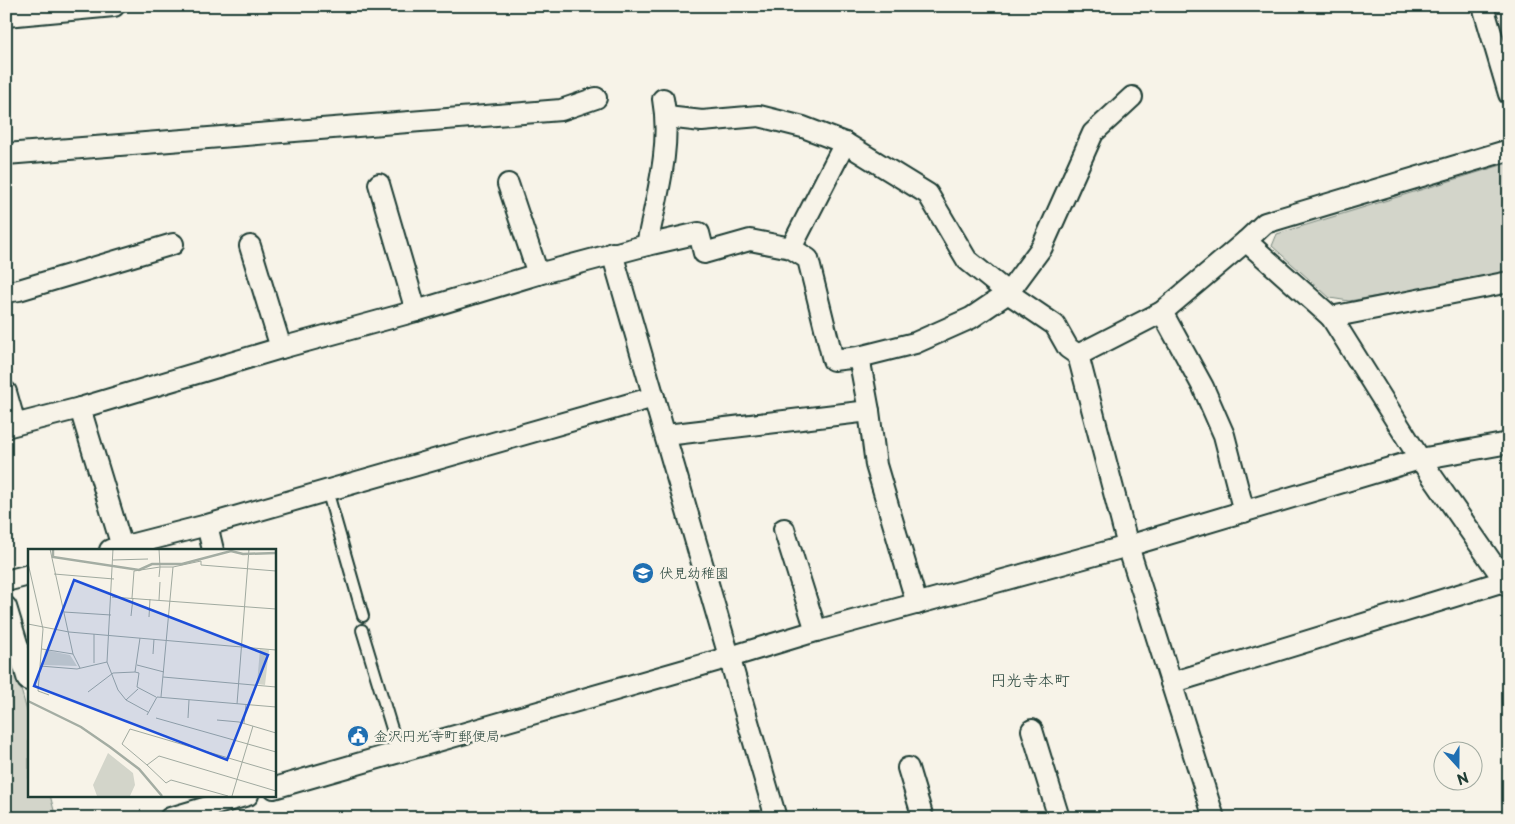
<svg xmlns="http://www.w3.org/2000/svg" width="1515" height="824" font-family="'Playpen Sans','Klee One',sans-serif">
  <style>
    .park { fill: #d3d5ca; stroke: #79897f }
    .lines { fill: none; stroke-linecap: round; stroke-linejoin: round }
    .lane-casing { stroke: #1f3d34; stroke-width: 14 }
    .street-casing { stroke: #1f3d34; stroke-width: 24 }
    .lane { stroke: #f7f3e8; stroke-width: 10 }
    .street { stroke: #f7f3e8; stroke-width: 20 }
    .labels { text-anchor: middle; stroke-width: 5; stroke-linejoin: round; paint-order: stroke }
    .poi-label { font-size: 14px; fill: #1f3d34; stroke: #f7f3e8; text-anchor: start }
    .quarter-label { font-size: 16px; fill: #1f3d34; stroke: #f7f3e8 }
    .inset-river { fill: none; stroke: #a4ada3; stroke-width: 2.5 }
    .inset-road { fill: none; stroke: #a1aaa0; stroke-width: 1 }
    .view { fill: #1d4ed8; fill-opacity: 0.15; stroke: #1d4ed8; stroke-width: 2.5 }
    .inset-edge { fill: none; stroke: #1f3d34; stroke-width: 2.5 }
  </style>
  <rect width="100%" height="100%" fill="#f7f3e8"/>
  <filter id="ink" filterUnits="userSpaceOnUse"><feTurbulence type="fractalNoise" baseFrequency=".02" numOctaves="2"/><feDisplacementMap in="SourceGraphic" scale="10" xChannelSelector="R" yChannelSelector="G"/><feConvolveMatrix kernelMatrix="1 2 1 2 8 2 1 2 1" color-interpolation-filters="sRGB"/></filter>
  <g filter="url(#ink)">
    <g class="park">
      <polygon points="1505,164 1509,165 1509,274 1349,301 1330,298 1272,246 1277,234"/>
      <polygon points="6,636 29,718 29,795 50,795 56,818 6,818"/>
    </g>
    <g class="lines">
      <g class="lane-casing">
        <g id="lane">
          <polyline points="327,490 363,616"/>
          <polyline points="362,630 399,752"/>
        </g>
      </g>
      <g class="street-casing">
        <g id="street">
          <polyline points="1483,6 1509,94"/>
          <polyline points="6,16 114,6"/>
          <polyline points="667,117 702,121 759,116 803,127 845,143 928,194 967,260 1008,293 1055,325 1068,348 1078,355 1128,546 1214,818"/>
          <polyline points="6,154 561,110 596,98"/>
          <polyline points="379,184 416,311"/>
          <polyline points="508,184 538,274"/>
          <polyline points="1246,241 1331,317 1420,459 1509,587"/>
          <polyline points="647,245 699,233 704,253 750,240 791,248 808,259 833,360 859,357 869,411 876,465 917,604"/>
          <polyline points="250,246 281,348"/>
          <polyline points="791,248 845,143"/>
          <polyline points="612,253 776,818"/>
          <polyline points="6,292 19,290 173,244"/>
          <polyline points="1162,312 1203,387 1224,435 1244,512"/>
          <polyline points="1331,317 1509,282"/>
          <polyline points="1078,355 1162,312 1246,241 1265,223 1509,150"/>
          <polyline points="859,357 915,343 971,318 1008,293 1042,247 1093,133 1132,97"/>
          <polyline points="6,392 15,424"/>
          <polyline points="80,408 123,550"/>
          <path d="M6,427l74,-19 201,-60 135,-37 122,-37 109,-29c9,-47 25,-98 16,-146"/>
          <polyline points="666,435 869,411"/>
          <polyline points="207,525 213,550"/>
          <polyline points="784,529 816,631"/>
          <polyline points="110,550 207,525 654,397"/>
          <polyline points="6,581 29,575"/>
          <polyline points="6,607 28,680"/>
          <polyline points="1171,683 1504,581"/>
          <polyline points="1032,730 1059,818"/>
          <polyline points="908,768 923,818"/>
          <polyline points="274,788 730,657 816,631 1128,546 1420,459 1509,443"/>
          <polyline points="170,818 248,795"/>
        </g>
      </g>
      <use href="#lane" class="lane"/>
      <use href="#street" class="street"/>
    </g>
  </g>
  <defs>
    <g id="school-disc" transform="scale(1.125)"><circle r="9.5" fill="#1f6fb2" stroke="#f7f3e8"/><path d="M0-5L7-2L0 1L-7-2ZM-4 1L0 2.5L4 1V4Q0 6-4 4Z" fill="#fff"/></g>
    <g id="civic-disc" transform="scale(1.125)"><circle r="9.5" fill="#1f6fb2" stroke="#f7f3e8"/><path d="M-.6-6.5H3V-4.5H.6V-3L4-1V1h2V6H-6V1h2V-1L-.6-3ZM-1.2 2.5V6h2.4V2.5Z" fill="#fff"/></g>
  </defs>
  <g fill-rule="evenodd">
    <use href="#school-disc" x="643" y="573"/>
    <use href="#civic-disc" x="358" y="736"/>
  </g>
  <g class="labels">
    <g class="poi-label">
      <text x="659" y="578">伏見幼稚園</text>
      <text x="374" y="741">金沢円光寺町郵便局</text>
    </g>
    <g class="quarter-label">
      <text x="1030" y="686">円光寺本町</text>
    </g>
  </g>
  <g transform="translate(28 549)">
    <rect width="248" height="248" fill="#f7f3e8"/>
    <path d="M232,100l9,1 -4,35 -8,-1zM17,101l25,5 7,11 -34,-1zM80,204l25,20 2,12 -5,11h-33l-4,-11z" fill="#d3d5ca"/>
    <path class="inset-river" d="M25,0v8l86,13 13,-6h30l49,-13 12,3 33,-1M0,152l53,26 29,20 29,22 23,27"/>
    <path class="inset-road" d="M22,0l23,105 7,14M85,0l-6,113 11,28 8,10 22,12M131,0l1,18h13l-12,130M85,11l35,-1M0,14l15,66 -5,62 11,4M145,18l28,-6v4l75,6M26,25l60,5M84,48l164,12M104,49l2,-27 26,-4 -1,10M131,51l1,-18M36,63l47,3M103,67l2,-18M121,68l1,-18M0,75l41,8 207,18M66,85v29M112,89l-5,34 4,1 -2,14 19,10M14,100l31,5M125,105l1,-15M109,116l27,7M12,117l37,3 30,-7M135,128l113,10M60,143l25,-19 22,-1M98,151l12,-11M209,155l12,-155M119,166l10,-18 119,10M128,169l120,34M160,169l1,-18M189,171l22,2 37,11M216,174l2,-18M119,216l19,18 5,-3 57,16M248,223l-146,-43 -8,15 25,21 12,-9 117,35M204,247l21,-70"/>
    <path class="view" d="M46,31l194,75 -41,105 -193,-74z"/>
    <rect width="248" height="248" class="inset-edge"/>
  </g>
  <rect width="1515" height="824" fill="none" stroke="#f7f3e8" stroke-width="25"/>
  <rect x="12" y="12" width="1490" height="799" fill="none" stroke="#1f3d34" stroke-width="2" filter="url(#ink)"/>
  <g transform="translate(1458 766) rotate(159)"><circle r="24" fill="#f7f3e8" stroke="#a1aaa0"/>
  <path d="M0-4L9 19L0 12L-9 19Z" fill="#1f6fb2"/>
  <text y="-8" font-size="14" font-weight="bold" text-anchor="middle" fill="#1f3d34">N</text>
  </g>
</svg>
